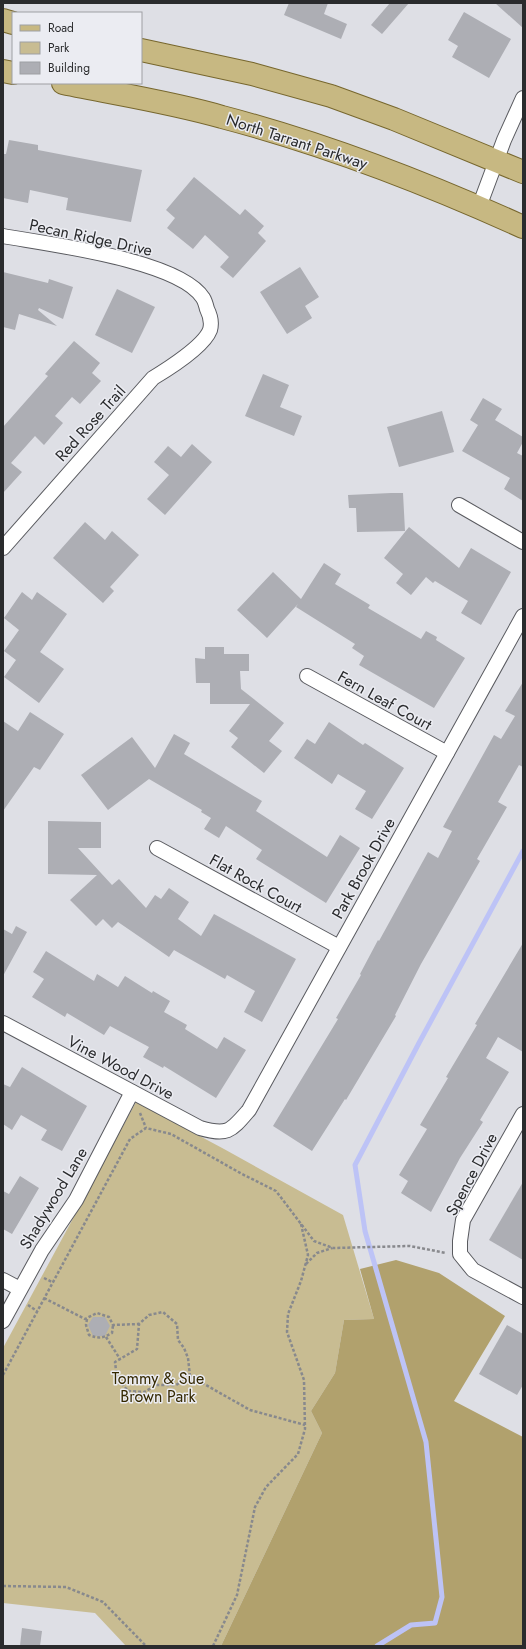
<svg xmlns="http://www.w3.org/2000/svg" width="526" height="1649" font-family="Jost,sans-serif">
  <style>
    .green { fill: #c8bc92 }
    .forest { fill: #b1a16d }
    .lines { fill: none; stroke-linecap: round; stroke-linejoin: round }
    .stream { stroke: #bdc3f6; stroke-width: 5 }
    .building { fill: #adaeb4 }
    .minor-casing { stroke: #595a5f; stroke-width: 16 }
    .primary-casing { stroke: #77672e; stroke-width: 24 }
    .path { stroke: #88898d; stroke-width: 2.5; stroke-dasharray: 3 2; stroke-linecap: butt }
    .minor { stroke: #fff; stroke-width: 14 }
    .primary { stroke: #c7b882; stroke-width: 22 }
    .labels { text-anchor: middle; stroke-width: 3; stroke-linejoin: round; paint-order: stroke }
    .street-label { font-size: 16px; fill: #2a2b2d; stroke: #ebecf2 }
    .park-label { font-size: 16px; fill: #342800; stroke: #ebecf2 }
  </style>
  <rect width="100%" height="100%" fill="#dedfe5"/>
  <polygon class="green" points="136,1102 224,1149 343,1215 374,1319 344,1320 335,1373 311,1411 322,1433 221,1646 126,1646 95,1613 3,1603 3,1348"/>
  <polygon class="forest" points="396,1260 439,1273 505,1316 454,1401 523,1437 523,1646 221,1646 322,1433 311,1411 335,1373 344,1320 374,1319 360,1269"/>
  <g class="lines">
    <polyline class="stream" points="377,1646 411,1625 435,1623 442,1597 426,1442 365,1231 355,1165 419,1043 523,851"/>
  </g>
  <g class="building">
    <polygon points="289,3 328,3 324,14 347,24 341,39 284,15"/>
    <polygon points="390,3 409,3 382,34 371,25"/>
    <polygon points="495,3 523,3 523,28"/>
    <polygon points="464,12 511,39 489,78 452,57 458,46 448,40"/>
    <polygon points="9,140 38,145 38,150 142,170 131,222 66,210 68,198 30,190 28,203 3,198 3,154 6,154"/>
    <polygon points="194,177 240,215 245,209 264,226 258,233 266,241 233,278 220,267 229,257 205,235 193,249 167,228 175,218 166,210"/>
    <polygon points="300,267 319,297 305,306 312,318 287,334 260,292"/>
    <polygon points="3,272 48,283 49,279 73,287 63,319 39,308 38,310 57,326 19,314 15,330 3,327"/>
    <polygon points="117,289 155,307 132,353 95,335"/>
    <polygon points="74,341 100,363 92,373 101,381 80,404 72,397 55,416 63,423 44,445 35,436 11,463 22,472 3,493 3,427 48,376 45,374"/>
    <polygon points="263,374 289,385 280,407 302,416 294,436 245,416"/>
    <polygon points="483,398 502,409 495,420 523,437 523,442 517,453 523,456 523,501 504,489 510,478 462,451 478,425 470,420"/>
    <polygon points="442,411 454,452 399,467 387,427"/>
    <polygon points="192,444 212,462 165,515 147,499 169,475 154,462 168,446 181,457"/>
    <polygon points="391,493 403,493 405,531 357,532 356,508 349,508 348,495"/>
    <polygon points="85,522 105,540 112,531 139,555 110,587 114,591 103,603 53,558"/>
    <polygon points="409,527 459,568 471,548 511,572 481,625 461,613 468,601 435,581 433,583 426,577 411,595 396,583 403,574 384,558"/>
    <polygon points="324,563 341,574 335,584 370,605 368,608 421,639 426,631 437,637 436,640 465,658 434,708 359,665 364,656 352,648 355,644 296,607 298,604 267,638 237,610 273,572 301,599"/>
    <polygon points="22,592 32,600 37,592 67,614 40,652 64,669 39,703 4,677 16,660 4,651 19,630 4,618"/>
    <polygon points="205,647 224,647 224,654 249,654 249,671 240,671 241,689 284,723 269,741 282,751 264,773 231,747 238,738 229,731 250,704 210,704 210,683 196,683 195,658 205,659"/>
    <polygon points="523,682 523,767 519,765 498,802 507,807 477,859 480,861 421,964 395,1015 396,1016 346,1100 345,1099 312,1151 273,1126 338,1019 336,1018 361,975 360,974 378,940 379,941 428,852 438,858 452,831 443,827 494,735 501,739 515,716 505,711"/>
    <polygon points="30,712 64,734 40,770 34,767 3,811 3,721 18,731"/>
    <polygon points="329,722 363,745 365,743 404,768 372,819 355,809 366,791 338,774 332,784 294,758 307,739 315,744"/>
    <polygon points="174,734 190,743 184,754 262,801 256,811 327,857 340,835 360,848 326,903 256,859 262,850 226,826 219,838 204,829 211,818 201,812 202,810 149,779 108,810 81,775 132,737 155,768"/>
    <polygon points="48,821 101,822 101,848 78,848 112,885 119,879 146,908 155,895 161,899 169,888 189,902 178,919 201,936 214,914 296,959 262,1022 244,1012 255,991 227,975 225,979 174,950 169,957 118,922 112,928 103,919 96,926 70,900 97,875 48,874"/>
    <polygon points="16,926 27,932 3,976 3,929 12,934"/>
    <polygon points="523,943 523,1052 498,1037 486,1058 509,1072 480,1120 483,1122 460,1158 431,1212 401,1193 408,1181 399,1175 427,1129 420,1125 448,1078 446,1077 477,1025 475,1024"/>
    <polygon points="46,951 94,981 97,974 118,987 125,976 152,993 153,991 170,1001 164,1012 187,1025 185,1029 217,1049 224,1037 246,1050 216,1098 164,1066 163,1068 143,1057 149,1047 110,1026 104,1035 67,1013 65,1017 32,997 44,979 33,972"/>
    <polygon points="22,1067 87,1106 62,1151 41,1140 47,1130 21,1115 12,1130 3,1124 3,1084 10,1087"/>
    <polygon points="20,1176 39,1188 12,1234 3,1229 3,1191 9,1194"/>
    <polygon points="523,1182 523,1260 489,1240"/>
    <polygon points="93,1317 105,1317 110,1326 105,1336 93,1336 88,1325"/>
    <polygon points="507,1325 523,1334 523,1385 517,1395 479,1374"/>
    <polygon points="22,1628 42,1631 40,1646 20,1646"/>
  </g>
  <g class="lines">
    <g class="minor-casing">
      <g id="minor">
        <polyline points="479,207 504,140 523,98"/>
        <path d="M3,236c44,8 176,24 200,62 2,3 3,7 4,11 3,6 5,14 3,21 -6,16 -42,39 -57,48l-150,170"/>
        <polyline points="459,505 523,542"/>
        <polyline points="307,676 447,753"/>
        <polyline points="157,848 339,947"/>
        <path d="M3,1023l197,105c28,8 31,3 49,-18l274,-494"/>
        <polyline points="523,1114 463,1220 460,1241 460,1254 473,1270 523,1297"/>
        <polyline points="3,1280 20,1289"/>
        <polyline points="3,1321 42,1250 76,1200 132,1092"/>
      </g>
    </g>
    <g class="primary-casing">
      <g id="primary">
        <polyline points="3,20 13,23"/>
        <polyline points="141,50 252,74 331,96 394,119 523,172"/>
        <polyline points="3,71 13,73"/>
        <path d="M63,83c53,11 107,19 159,34 103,27 204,66 301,110"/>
      </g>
    </g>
    <g class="path">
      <polyline points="140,1113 146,1128"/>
      <polyline points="306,1264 317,1253 332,1248"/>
      <polyline points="44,1278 52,1282"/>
      <polyline points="44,1298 85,1319 97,1313 109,1317 113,1325 139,1324"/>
      <polyline points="28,1305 37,1311"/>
      <path d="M87,1319l-1,6 3,10c10,4 14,3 23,-2l1,-8"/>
      <polyline points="106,1337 120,1359"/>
      <polyline points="3,1375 130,1139 146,1128 171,1134 242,1174 276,1191 314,1241 333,1248 410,1246 446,1253"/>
      <polyline points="190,1376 188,1358 184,1348 178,1340 177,1324 163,1312 149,1315 139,1324 137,1349 115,1362 117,1378 128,1391 144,1392 157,1385 176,1385 190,1376 250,1410 305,1425"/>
      <polyline points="3,1586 66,1587 103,1602 146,1646"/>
      <polyline points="213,1646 237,1595 255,1507 266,1487 298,1454 305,1429 304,1380 287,1332 288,1314 301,1281 308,1255 301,1224"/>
    </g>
    <use href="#minor" class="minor"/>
    <use href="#primary" class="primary"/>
  </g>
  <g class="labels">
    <g class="street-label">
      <text transform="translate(297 141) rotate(18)" y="6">North Tarrant Parkway</text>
      <text transform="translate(91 237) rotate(12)" y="6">Pecan Ridge Drive</text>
      <text transform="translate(90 423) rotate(-48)" y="6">Red Rose Trail</text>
      <text transform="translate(385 700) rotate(29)" y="6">Fern Leaf Court</text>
      <text transform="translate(363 868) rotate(-61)" y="6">Park Brook Drive</text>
      <text transform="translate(256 883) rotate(29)" y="6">Flat Rock Court</text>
      <text transform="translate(121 1067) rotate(28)" y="6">Vine Wood Drive</text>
      <text transform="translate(471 1174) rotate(-62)" y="6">Spence Drive</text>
      <text transform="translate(53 1198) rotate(-59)" y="6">Shadywood Lane</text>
    </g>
    <g class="park-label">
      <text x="158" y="1384">Tommy &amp; Sue<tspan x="158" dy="18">Brown Park</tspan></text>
    </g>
  </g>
  <rect width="526" height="1649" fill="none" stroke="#2a2b2d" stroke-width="8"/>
  <rect x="12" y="12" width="130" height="72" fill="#ebecf2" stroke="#9e9fa3"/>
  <rect x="20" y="25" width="20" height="6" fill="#c7b882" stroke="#9e9fa3"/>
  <text x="48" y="32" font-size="12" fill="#2a2b2d">Road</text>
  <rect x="20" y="42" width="20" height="12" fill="#c8bc92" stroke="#9e9fa3"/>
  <text x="48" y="52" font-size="12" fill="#2a2b2d">Park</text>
  <rect x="20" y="62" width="20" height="12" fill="#adaeb4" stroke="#9e9fa3"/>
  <text x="48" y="72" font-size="12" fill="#2a2b2d">Building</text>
</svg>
